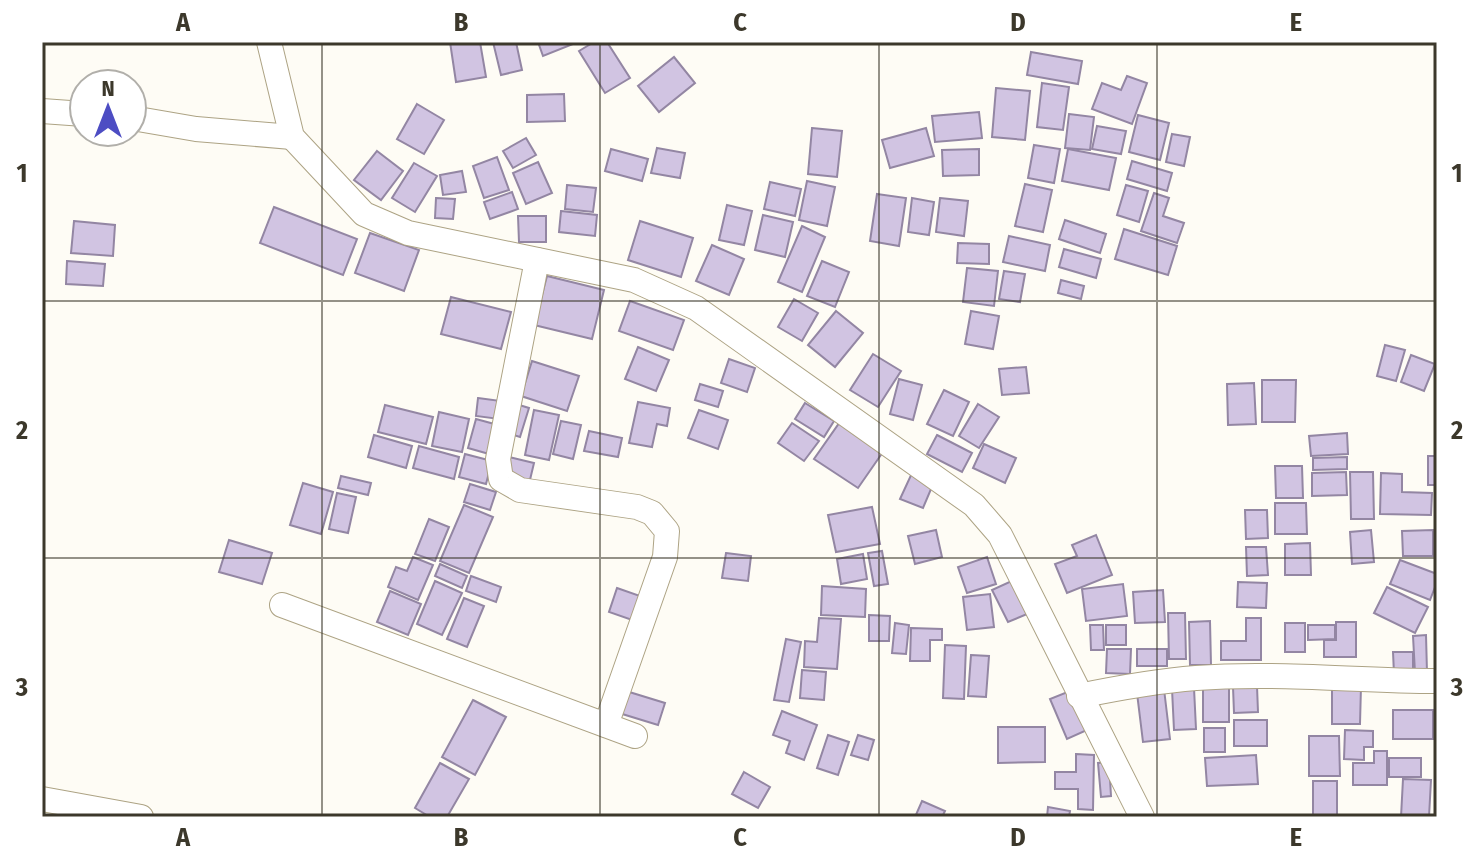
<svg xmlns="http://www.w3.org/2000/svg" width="1479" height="859" font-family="'Fira Sans Condensed',sans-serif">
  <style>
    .building { fill: #d1c4e2; stroke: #9386a3; stroke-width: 2 }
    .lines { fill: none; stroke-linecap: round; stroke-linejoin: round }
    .minor-casing { stroke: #ada384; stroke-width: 26 }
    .minor { stroke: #fff; stroke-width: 24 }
    .grid { fill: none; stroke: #3c382b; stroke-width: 2; stroke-opacity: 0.55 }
    .neatline { fill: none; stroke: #3c382b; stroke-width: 3 }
    .grid-label { font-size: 26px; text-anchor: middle; font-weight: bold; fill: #3c382b }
  </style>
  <rect width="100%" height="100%" fill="#fefcf5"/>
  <g class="building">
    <polygon points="450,42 480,42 486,77 456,82"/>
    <polygon points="493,42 516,42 522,70 501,75"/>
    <polygon points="538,42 572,42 573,44 543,56"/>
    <polygon points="594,42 607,42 630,78 605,93 579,51"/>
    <polygon points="1031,52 1082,61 1078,84 1027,75"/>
    <polygon points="674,57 695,83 659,112 638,86"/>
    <polygon points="1127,76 1147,83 1132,124 1092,109 1102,83 1121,90"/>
    <polygon points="1042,83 1069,87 1063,130 1037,127"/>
    <polygon points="996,88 1030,91 1025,140 992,137"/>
    <polygon points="564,94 565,121 527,122 527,95"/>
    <polygon points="417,104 444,120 424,154 397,139"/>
    <polygon points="979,112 982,138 935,142 932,116"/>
    <polygon points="1069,114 1094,117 1090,150 1065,148"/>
    <polygon points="1138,115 1169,123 1160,160 1129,152"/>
    <polygon points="1097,126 1126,131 1121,154 1092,149"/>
    <polygon points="812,128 842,131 837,177 808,174"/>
    <polygon points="926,128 934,156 890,168 882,140"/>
    <polygon points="1172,134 1190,137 1184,166 1166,162"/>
    <polygon points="526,138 536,155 513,168 503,151"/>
    <polygon points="1034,145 1060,149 1054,183 1028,178"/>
    <polygon points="657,148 685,153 680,178 651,173"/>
    <polygon points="611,149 648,159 642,181 605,171"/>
    <polygon points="979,149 979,175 943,176 942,150"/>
    <polygon points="1068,149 1116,158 1109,190 1062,181"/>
    <polygon points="377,151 403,171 381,200 354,180"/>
    <polygon points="497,157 509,190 484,198 473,166"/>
    <polygon points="1132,161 1172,173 1167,191 1127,179"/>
    <polygon points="538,162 552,193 526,204 513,173"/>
    <polygon points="414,163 437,176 415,212 392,198"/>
    <polygon points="462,171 466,192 443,195 440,175"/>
    <polygon points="807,181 835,187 827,226 799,220"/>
    <polygon points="770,182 801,189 795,216 764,209"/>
    <polygon points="1025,184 1052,190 1043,232 1015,226"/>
    <polygon points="567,185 596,188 593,212 565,209"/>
    <polygon points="1126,185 1148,191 1139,222 1117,215"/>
    <polygon points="512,192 518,209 490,219 484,202"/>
    <polygon points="1154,193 1169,198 1163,216 1184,223 1177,243 1141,231"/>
    <polygon points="877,194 906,198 899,246 870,241"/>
    <polygon points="436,198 455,199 453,219 435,218"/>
    <polygon points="912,198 934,202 929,235 908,232"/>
    <polygon points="940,198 968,201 964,236 936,232"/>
    <polygon points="727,205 752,211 744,245 719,240"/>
    <polygon points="274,207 357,239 343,275 260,243"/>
    <polygon points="561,211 597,215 595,236 559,232"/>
    <polygon points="763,215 793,222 785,257 755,250"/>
    <polygon points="518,216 546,216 546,242 519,242"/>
    <polygon points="1065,220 1106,234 1100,253 1059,239"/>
    <polygon points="74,221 115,225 113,256 71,253"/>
    <polygon points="640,221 693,238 681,277 628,260"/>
    <polygon points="802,226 825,237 802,292 778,282"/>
    <polygon points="1124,229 1177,246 1168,275 1115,259"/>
    <polygon points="370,233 419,250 404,291 355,273"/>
    <polygon points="1009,236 1050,245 1045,271 1003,262"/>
    <polygon points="958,243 989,244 989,264 957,263"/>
    <polygon points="712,245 744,259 729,295 696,281"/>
    <polygon points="1064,249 1101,259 1096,278 1059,267"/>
    <polygon points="67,261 105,264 103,286 66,284"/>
    <polygon points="822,261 849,272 835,307 807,296"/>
    <polygon points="967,268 998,271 994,306 963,302"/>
    <polygon points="1004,271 1025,274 1020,302 999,299"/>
    <polygon points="547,276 604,290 592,339 534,325"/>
    <polygon points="1061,280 1084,286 1081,299 1058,293"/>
    <polygon points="451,297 511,312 501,349 441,334"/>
    <polygon points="794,299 818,313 802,341 778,327"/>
    <polygon points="630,301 684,320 673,350 619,331"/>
    <polygon points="836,311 863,333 835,367 808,345"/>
    <polygon points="971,311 999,316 993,349 965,344"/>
    <polygon points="1385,345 1405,350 1396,381 1377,376"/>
    <polygon points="638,347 669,360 656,391 625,379"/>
    <polygon points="873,354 901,371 878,407 850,390"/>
    <polygon points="1411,355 1435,364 1424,391 1401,382"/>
    <polygon points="729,359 755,368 747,392 721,383"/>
    <polygon points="532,361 579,376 567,411 521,396"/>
    <polygon points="1026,367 1029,393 1002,395 999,369"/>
    <polygon points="899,379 922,385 913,420 890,414"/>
    <polygon points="1262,380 1296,380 1295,422 1262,422"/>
    <polygon points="1254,383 1256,424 1228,425 1227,384"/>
    <polygon points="700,384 723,391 718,407 695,400"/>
    <polygon points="944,390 969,402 953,436 927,424"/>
    <polygon points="478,398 501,401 499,419 476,416"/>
    <polygon points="638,402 670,408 667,426 657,424 652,447 629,443"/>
    <polygon points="805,403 834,421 824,437 795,419"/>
    <polygon points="516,404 529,408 520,437 507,433"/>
    <polygon points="978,404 999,417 979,448 959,436"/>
    <polygon points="385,405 433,417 426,444 378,432"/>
    <polygon points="534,410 559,415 549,460 525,455"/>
    <polygon points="699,410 728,420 718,449 688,438"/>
    <polygon points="439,412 469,419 462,452 432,446"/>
    <polygon points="476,419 498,425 489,454 468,448"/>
    <polygon points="842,419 885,449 858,488 814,459"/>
    <polygon points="561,421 581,425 573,459 553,454"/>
    <polygon points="792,423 819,441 804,461 778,443"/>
    <polygon points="589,431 622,438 618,457 584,451"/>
    <polygon points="1347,433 1348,454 1311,456 1309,436"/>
    <polygon points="374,435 412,446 406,468 368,457"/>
    <polygon points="937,435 972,453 962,472 927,454"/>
    <polygon points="984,444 1016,458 1005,483 973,468"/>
    <polygon points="419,446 459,457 454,479 413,468"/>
    <polygon points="465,454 492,461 486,484 459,477"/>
    <rect x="1428" y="456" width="9" height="29"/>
    <polygon points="509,457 534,463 529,484 504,478"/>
    <polygon points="1347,457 1347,469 1313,470 1313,458"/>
    <polygon points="1275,466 1302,466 1303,498 1276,498"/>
    <polygon points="1346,472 1347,495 1312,496 1312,473"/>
    <polygon points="1350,472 1373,472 1374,519 1351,519"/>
    <polygon points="912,473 934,482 923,508 900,499"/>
    <polygon points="1381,473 1402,474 1402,492 1432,493 1431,515 1380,514"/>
    <polygon points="341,476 371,483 368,495 338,488"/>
    <polygon points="303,483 333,492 321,534 290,525"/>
    <polygon points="470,484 496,492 490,510 464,502"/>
    <polygon points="337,493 356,497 348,533 329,529"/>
    <polygon points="1275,503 1306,503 1307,534 1275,534"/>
    <polygon points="464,505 493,517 469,573 440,561"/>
    <polygon points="872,507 880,544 836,552 828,515"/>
    <polygon points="1245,510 1267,510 1268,538 1246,539"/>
    <polygon points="429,519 449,527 435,561 415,554"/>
    <polygon points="936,530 942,557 915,564 908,536"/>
    <polygon points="1371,530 1374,562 1352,564 1350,532"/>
    <polygon points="1433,530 1433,556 1403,556 1402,531"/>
    <polygon points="1096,535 1112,575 1067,593 1055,564 1077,556 1072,545"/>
    <polygon points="229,540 272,553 262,584 219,572"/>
    <polygon points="1310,543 1311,575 1285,575 1285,544"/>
    <polygon points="1246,547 1266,547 1268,575 1247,576"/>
    <polygon points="882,551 888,584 874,586 868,553"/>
    <polygon points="726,553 751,556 748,581 722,578"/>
    <polygon points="863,554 867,579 841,584 837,559"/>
    <polygon points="413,557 433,565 418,600 388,587 396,567 407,571"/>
    <polygon points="987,557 996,584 967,593 958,567"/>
    <polygon points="1400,560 1437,574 1437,582 1430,600 1390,584"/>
    <polygon points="440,564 467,576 462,588 435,576"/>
    <polygon points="471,576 501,587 496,602 466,591"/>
    <polygon points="1016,579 1032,612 1008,622 992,590"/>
    <polygon points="435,581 462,593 442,635 417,624"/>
    <polygon points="1238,582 1267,583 1266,608 1237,607"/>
    <polygon points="1123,584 1127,616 1086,621 1082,589"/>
    <polygon points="822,586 866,589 865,617 821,615"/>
    <polygon points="1387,587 1428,607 1415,633 1374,613"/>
    <polygon points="617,588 643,597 635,621 609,612"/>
    <polygon points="1163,590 1165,622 1135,623 1133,592"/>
    <polygon points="390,591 421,604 408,635 377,622"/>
    <polygon points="990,594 994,627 967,630 963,597"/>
    <polygon points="464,598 484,606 467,647 447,639"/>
    <polygon points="1168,613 1185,613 1186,659 1169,659"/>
    <polygon points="869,615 890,616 889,641 869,641"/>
    <polygon points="819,618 841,619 837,669 804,667 805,641 817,642"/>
    <polygon points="1246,618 1261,618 1261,660 1221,660 1221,641 1246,641"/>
    <polygon points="1210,621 1211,665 1190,665 1189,622"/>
    <polygon points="1336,622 1356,622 1356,657 1324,657 1324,640 1336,640"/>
    <polygon points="895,623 909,625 906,654 892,653"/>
    <rect x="1285" y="623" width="20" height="29"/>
    <polygon points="1090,625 1103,625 1104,650 1091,650"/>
    <rect x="1106" y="625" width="20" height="20"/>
    <polygon points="1308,625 1335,625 1335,639 1308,640"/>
    <polygon points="911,628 942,629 942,640 930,640 930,661 910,661"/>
    <polygon points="1426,635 1427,672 1415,673 1413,636"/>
    <polygon points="786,639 801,642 789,702 774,700"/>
    <polygon points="945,645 966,646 964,699 943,698"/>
    <polygon points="1107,649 1131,649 1130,674 1106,673"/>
    <rect x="1137" y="649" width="30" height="17"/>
    <polygon points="1393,652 1413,652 1413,674 1394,674"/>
    <polygon points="971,655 989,656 986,697 968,696"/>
    <polygon points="802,670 826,672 824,700 800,698"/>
    <polygon points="1257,686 1258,712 1234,713 1233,687"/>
    <polygon points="1332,686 1361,686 1360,724 1332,724"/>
    <polygon points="1194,688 1196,729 1174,730 1172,689"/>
    <rect x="1203" y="688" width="26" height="34"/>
    <polygon points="1164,689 1170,739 1143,742 1137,693"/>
    <polygon points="626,691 665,703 658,725 619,713"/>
    <polygon points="1070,691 1087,730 1067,739 1050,699"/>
    <polygon points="473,700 506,717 475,775 442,757"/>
    <rect x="1393" y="710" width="40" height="29"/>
    <polygon points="782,711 817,725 804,760 786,753 790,741 773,735"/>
    <rect x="1234" y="720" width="33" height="26"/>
    <polygon points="998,727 1045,727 1045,762 998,763"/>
    <rect x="1204" y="728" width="21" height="24"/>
    <polygon points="1345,730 1373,731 1373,747 1364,747 1364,760 1344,759"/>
    <polygon points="828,735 849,742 838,775 817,768"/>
    <polygon points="858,735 874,740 868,760 851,755"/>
    <polygon points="1309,736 1339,736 1340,776 1309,776"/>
    <polygon points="1374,751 1387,751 1387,785 1353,785 1353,763 1374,763"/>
    <polygon points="1076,754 1094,755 1093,810 1078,809 1078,789 1055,789 1055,772 1076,772"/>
    <polygon points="1256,755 1258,784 1207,786 1205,758"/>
    <rect x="1389" y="758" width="32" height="19"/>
    <polygon points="1109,762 1111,796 1101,797 1098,763"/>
    <polygon points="440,763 469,779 447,817 430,817 415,808"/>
    <polygon points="744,772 770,787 758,808 732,794"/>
    <polygon points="1403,779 1431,780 1429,817 1401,817"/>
    <rect x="1313" y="781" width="24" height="36"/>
    <polygon points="922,801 945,811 942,817 915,817"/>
    <polygon points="1048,807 1070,811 1069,817 1047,817"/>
  </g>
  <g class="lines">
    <g class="minor-casing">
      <g id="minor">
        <polyline points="269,42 292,137 364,214 408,233 634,280 696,308 974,505 1000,535 1142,817"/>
        <polyline points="42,111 84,114"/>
        <polyline points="132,118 196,129 292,137"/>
        <polyline points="537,260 498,459 501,479 520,490 637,507 652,513 667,531 665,557 606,725"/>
        <polyline points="282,605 635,736"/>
        <path d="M1079,696c39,-8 77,-15 117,-18 80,-6 161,3 241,3"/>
        <polyline points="42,799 141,817"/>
      </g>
    </g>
    <use href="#minor" class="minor"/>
  </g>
  <path class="grid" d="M322,42v775M600,42v775M879,42v775M1157,42v775M42,301h1395M42,558h1395"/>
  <rect width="1479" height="859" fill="none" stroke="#ffffff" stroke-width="88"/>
  <g transform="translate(108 108)"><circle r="38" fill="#ffffff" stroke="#b1afaa" stroke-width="2"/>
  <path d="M0-6L14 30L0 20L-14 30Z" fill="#4d4dc3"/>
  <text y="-12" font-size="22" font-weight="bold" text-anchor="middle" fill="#3c382b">N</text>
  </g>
  <rect x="44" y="44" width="1391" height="771" class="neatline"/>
  <g class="grid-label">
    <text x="183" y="31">A</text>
    <text x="461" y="31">B</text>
    <text x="740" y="31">C</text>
    <text x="1018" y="31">D</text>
    <text x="1296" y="31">E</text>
    <text x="22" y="182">1</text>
    <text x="1457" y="182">1</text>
    <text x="22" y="439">2</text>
    <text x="1457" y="439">2</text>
    <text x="22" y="696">3</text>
    <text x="1457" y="696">3</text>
    <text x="183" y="846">A</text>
    <text x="461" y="846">B</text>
    <text x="740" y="846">C</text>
    <text x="1018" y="846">D</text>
    <text x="1296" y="846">E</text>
  </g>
</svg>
